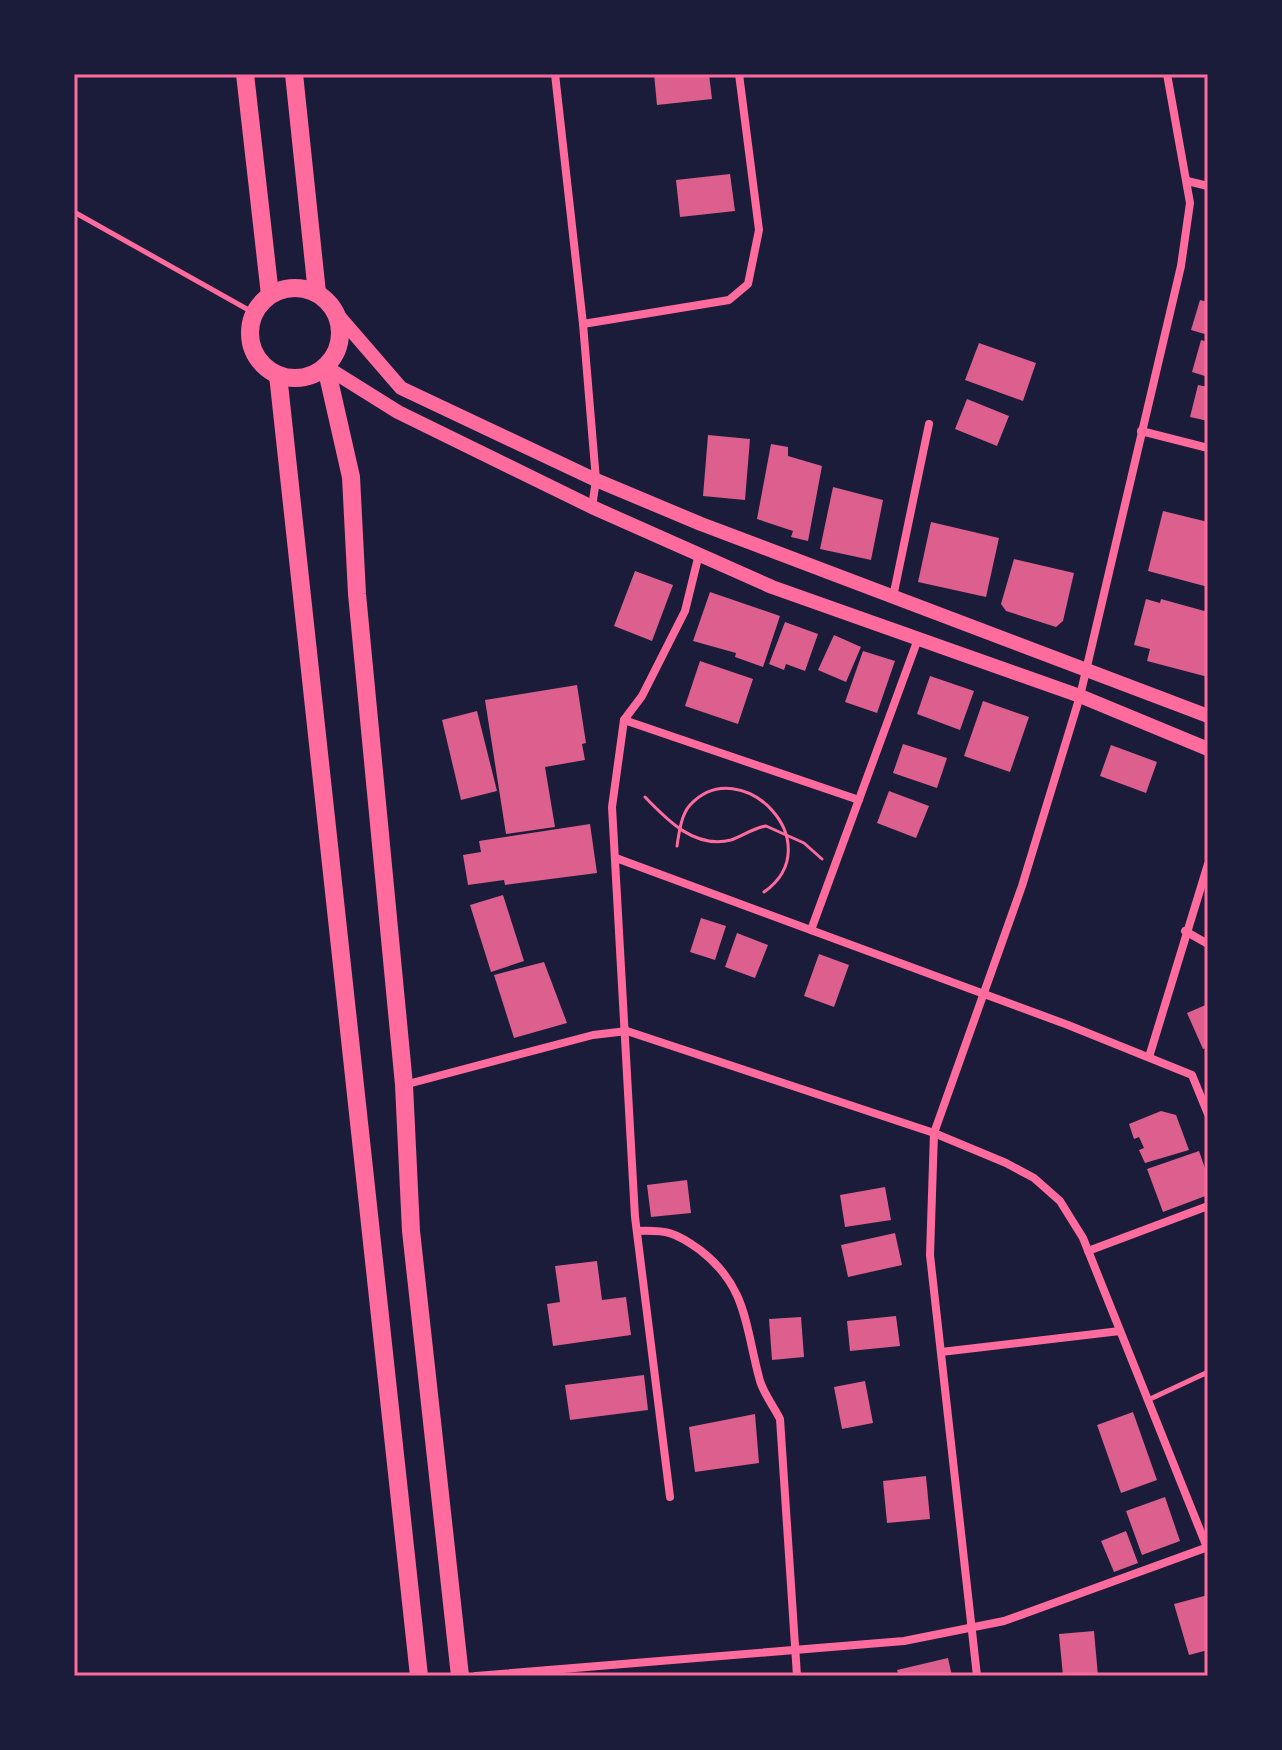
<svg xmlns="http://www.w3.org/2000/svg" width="1282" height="1750" font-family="Raleway,sans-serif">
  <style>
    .building { fill: #dd5f8e }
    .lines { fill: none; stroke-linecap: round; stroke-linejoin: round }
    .path { stroke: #ff6b9d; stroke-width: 3 }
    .service { stroke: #ff6b9d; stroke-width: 5 }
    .minor { stroke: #ff6b9d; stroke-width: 8 }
    .tertiary { stroke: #ff6b9d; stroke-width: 14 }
    .trunk { stroke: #ff6b9d; stroke-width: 18 }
    .neatline { fill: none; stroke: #ff6b9d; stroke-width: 3 }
  </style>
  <rect width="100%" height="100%" fill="#1b1b3a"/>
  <g class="building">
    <polygon points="654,74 709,74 712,99 657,105"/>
    <polygon points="730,174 735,211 680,217 676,180"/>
    <polygon points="1200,300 1208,302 1208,335 1191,330"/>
    <polygon points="1201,340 1208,342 1208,377 1192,372"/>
    <polygon points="979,343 1036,363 1023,401 965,380"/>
    <polygon points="1198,385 1208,387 1208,421 1190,417"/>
    <polygon points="967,399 1009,416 997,446 955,429"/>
    <polygon points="708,435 750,439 745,500 703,496"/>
    <polygon points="771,444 788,447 788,456 822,466 808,541 791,537 793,531 757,519"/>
    <polygon points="833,487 883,500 871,560 820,549"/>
    <polygon points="1163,511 1208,522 1208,587 1148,571"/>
    <polygon points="931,522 999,538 986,597 918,582"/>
    <polygon points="1014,559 1074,573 1063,621 1056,627 1006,611 1001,604"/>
    <polygon points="635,571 673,585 652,641 614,626"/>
    <polygon points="710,592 780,616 763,667 735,657 736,653 693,641"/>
    <polygon points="1146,599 1160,603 1161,599 1208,612 1208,677 1147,661 1150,649 1134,645"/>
    <polygon points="785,622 818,634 805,671 786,664 784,670 769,664"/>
    <polygon points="834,635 861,647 846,682 818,670"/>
    <polygon points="863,651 895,661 877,713 845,702"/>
    <polygon points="700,661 753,679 738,724 685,706"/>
    <polygon points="930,676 974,691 960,730 917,714"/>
    <polygon points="577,685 586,743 582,744 585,760 545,767 555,827 506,834 485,700"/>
    <polygon points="983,701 1029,717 1010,772 964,756"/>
    <polygon points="477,711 497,791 461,800 442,720"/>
    <polygon points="903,744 947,758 937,788 893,773"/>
    <polygon points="1111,745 1157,762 1146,793 1100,776"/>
    <polygon points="889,791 929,806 916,838 877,823"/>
    <polygon points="590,824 597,873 505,885 504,880 468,885 463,855 481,852 479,841"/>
    <polygon points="503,895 524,961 491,972 470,905"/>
    <polygon points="701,918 726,926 715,960 690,952"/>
    <polygon points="737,933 768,945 755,978 725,967"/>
    <polygon points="819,954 849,965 834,1007 804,996"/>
    <polygon points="544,962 567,1023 514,1038 494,975"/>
    <polygon points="1208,1004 1208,1047 1203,1049 1187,1013"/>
    <polygon points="1161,1111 1176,1115 1189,1150 1145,1163 1139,1150 1144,1148 1139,1137 1134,1139 1129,1124"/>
    <polygon points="1199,1151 1208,1177 1208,1195 1163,1212 1147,1169"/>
    <polygon points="687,1180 691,1213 651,1217 647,1185"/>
    <polygon points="885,1187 891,1220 845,1227 840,1195"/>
    <polygon points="895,1233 902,1265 848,1277 841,1245"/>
    <polygon points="597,1261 602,1300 626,1297 631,1335 553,1346 547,1304 560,1302 555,1266"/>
    <polygon points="896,1316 900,1346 850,1351 847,1321"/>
    <polygon points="801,1317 804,1357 772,1360 769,1319"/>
    <polygon points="644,1375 648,1410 570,1420 565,1385"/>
    <polygon points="865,1381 873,1423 842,1429 834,1387"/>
    <polygon points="1133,1412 1157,1480 1121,1493 1097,1425"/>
    <polygon points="755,1414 759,1463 695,1472 689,1427"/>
    <polygon points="926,1476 930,1519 887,1523 883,1481"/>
    <polygon points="1165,1497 1180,1541 1142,1555 1126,1511"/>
    <polygon points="1126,1531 1138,1563 1114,1572 1101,1541"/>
    <polygon points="1208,1595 1208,1650 1189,1655 1174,1604"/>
    <polygon points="1094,1631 1098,1676 1063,1676 1059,1634"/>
    <polygon points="948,1658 952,1676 899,1676 897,1670"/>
  </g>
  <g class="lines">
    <g class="path">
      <path d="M645,797c23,24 50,52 86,43 12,-4 22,-12 35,-14l38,17 18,16"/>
      <path d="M677,846c2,-13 4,-31 13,-41 51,-55 142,39 74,87"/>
    </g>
    <g class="service">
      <polyline points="74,212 254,313"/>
      <polyline points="1148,1400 1208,1372"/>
    </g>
    <g class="minor">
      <polyline points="555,74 583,324 596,480 592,507"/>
      <polyline points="1187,181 1208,186"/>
      <polyline points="583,324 729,300 748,284 759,230 739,74"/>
      <polyline points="1141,431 1208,448"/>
      <polyline points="893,597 929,424"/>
      <polyline points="624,720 859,800"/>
      <polyline points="616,858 1068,1025 1192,1075 1208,1114"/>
      <polyline points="811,930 918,639"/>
      <polyline points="1185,931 1208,944"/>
      <polyline points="1149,1057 1208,864"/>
      <polyline points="404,1085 593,1035 627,1031 934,1133 1006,1163 1034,1178 1060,1201 1083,1238 1208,1550"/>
      <path d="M637,1231c30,-1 38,1 63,19 48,37 45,77 60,131 4,13 14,26 20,38l17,257"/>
      <polyline points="1088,1251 1208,1206"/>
      <polyline points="941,1352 1120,1331"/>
      <polyline points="670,1497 635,1217 612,807 624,720 642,696 685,611 699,554"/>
      <polyline points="476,1676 904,1641 1004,1621 1208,1547"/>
      <polyline points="977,1676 930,1255 934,1133 1022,886 1080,696 1181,266 1190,203 1167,74"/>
    </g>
    <g class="tertiary">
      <polyline points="337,314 401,388 596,480 701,524 1208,716"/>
      <polyline points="326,367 398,412 592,507 772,587 1080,696 1208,749"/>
    </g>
    <g class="trunk">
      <polyline points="245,74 270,295"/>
      <polyline points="294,74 317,293"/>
      <circle cx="295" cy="333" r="45"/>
      <polyline points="326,367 351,477 357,594 404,1085 411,1231 460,1676"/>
      <polyline points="278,375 419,1676"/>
    </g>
  </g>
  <rect width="1282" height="1750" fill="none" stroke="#1b1b3a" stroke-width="152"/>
  <rect x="76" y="76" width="1130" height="1598" class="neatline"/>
</svg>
